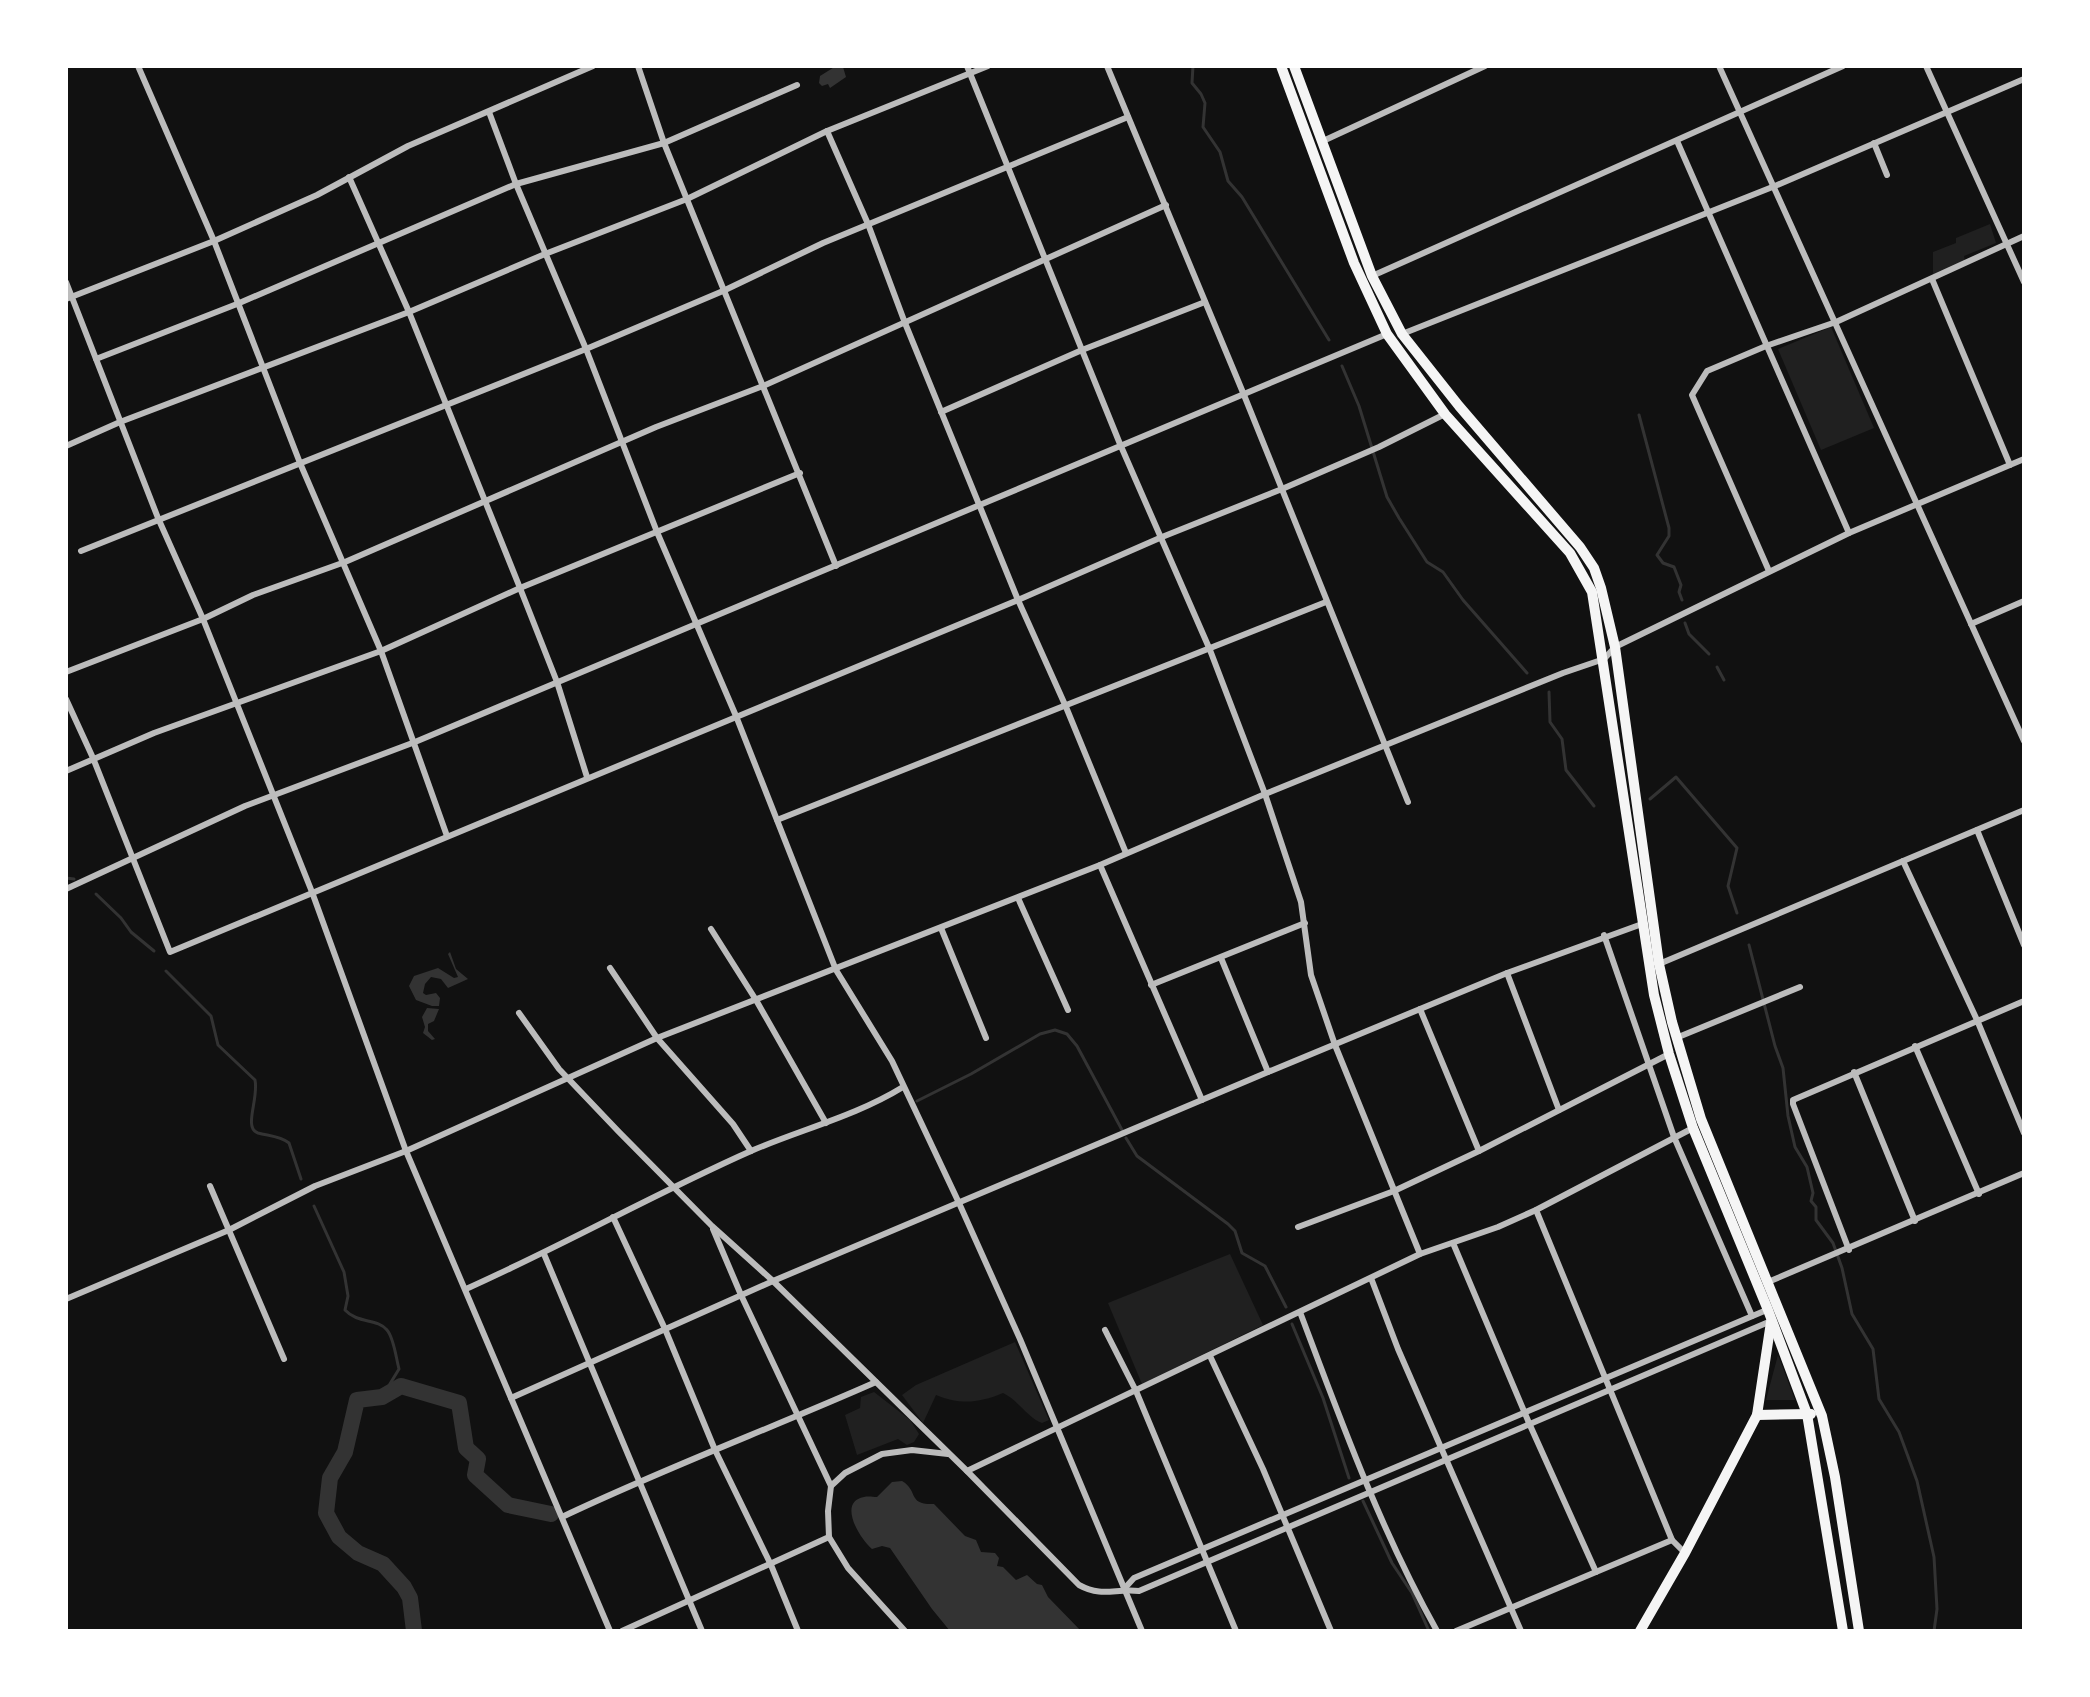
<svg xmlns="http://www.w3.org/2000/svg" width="2090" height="1697" font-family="'Exo 2',sans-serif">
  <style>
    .green { fill: #202020 }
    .water { fill: #333 }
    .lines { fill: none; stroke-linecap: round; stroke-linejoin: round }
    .stream { stroke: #333; stroke-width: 3 }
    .river { stroke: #333; stroke-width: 16 }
    .minor { stroke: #bcbcbc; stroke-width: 6 }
    .trunk { stroke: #f5f5f5; stroke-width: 10 }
  </style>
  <rect width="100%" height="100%" fill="#111"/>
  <g class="green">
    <polygon points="1990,224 1996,243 1964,256 1965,261 1933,275 1933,252 1956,243 1956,238"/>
    <polygon points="1831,327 1874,428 1821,450 1778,349"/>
    <polygon points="1230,1254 1263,1325 1142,1384 1108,1303"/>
    <path d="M1015,1342l34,78 -7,3c-14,-5 -24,-23 -39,-30 -24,10 -43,12 -67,2l-13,28 -21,-28 14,-10z"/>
    <polygon points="1778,1355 1795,1400 1766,1400"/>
    <polygon points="874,1392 910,1420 919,1434 914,1442 907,1445 898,1439 857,1455 845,1415 860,1408 861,1397"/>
  </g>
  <g class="water">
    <polygon points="836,66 843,67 846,77 830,88 828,84 822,86 819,83 820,76"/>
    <polygon points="450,952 456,969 468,979 448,988 441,979 431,977 425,984 423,993 426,995 436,993 440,998 439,1006 432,1006 416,1000 409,986 414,976 438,968 454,978 458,977 448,954"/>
    <polygon points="427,1008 439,1009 434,1021 428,1024 428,1031 435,1039 432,1040 423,1033 425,1027 422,1017"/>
    <path d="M902,1481c17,10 5,24 32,23l31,32 11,4 5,12 14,1 4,5 -2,8 6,1 13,13 11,-5 10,9 5,1 6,12 33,34h-131l-18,-22 -42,-61 -8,-2 -10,3c-12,-10 -35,-47 -8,-52 4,-1 9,0 13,0l15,-15z"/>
  </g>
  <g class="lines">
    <g class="stream">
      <polyline points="1193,66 1192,83 1201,94 1205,103 1203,127 1220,152 1228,181 1242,197 1329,340"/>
      <polyline points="1342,366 1359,406 1387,497 1399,518 1427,562 1443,572 1463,600 1527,673"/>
      <polyline points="1639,415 1669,528 1669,536 1657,555 1663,563 1674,567 1681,585 1679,592 1682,600"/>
      <polyline points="1685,623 1689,634 1709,654"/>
      <polyline points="1717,667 1724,680"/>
      <polyline points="1549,692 1550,722 1562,739 1566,770 1594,806"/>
      <polyline points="1650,799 1676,777 1737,848 1728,886 1737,913"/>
      <polyline points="66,878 74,879"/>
      <polyline points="96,894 121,918 131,932 154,951"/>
      <polyline points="1749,945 1775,1046 1783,1068 1788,1116 1795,1147 1807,1167 1813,1193 1811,1201 1816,1207 1816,1220 1833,1243 1842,1268 1852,1314 1873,1349 1879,1399 1899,1432 1917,1481 1934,1557 1937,1609 1934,1631"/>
      <path d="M166,971l45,45 7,29 37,35c4,19 -12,48 3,53 11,3 22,3 31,10l12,36"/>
      <polyline points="917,1101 971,1074 1040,1034 1055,1030 1067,1034 1077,1046 1122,1130"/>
      <polyline points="1126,1138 1137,1156 1228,1224 1235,1231 1242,1253 1265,1266 1286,1307"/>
      <path d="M314,1206l30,66 4,24 -3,14c13,14 32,8 42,20 7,8 9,28 12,39l-17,28"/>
      <polyline points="1292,1324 1323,1398 1349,1478"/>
      <polyline points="1363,1501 1392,1563 1412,1593 1429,1631"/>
    </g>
    <polyline class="river" points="414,1631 410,1598 404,1587 383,1564 358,1553 339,1537 326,1513 330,1478 345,1452 357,1400 382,1397 401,1386 459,1403 466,1448 478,1459 475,1475 508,1505 551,1514"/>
    <g class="minor">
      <polyline points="138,66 214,241 300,463 381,651 447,836"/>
      <polyline points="638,66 664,143 836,566"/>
      <polyline points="967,66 1120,444 1210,650 1265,794 1301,902 1311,975 1335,1045 1420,1254"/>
      <polyline points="1107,66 1244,395 1408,802"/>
      <polyline points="1719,66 2024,741"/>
      <polyline points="1926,66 2024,282"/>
      <polyline points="489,112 516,184 586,349 657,532 736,716 836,970 892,1061 959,1203 1020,1339 1142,1631"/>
      <polyline points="827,131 868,224 905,323 1018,600 1066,707 1126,853"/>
      <polyline points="1323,141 1485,66"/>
      <polyline points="1677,141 1849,533"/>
      <polyline points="1874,143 1887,175"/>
      <polyline points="349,177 409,312 520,588 557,682 587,777"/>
      <polyline points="1372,276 1843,66"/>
      <polyline points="1932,279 2010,465"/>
      <polyline points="66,282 158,518 203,619 312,892 406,1151 610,1631"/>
      <polyline points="66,299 214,241 317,195 408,146 593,66"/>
      <polyline points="1402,334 1775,186 2024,79"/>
      <polyline points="96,359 237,304 516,184 664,143 797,85"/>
      <polyline points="941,412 1082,350 1205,302"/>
      <polyline points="66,446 120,422 409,312 545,254 687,199 827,131 988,66"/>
      <polyline points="81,551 586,349 723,291 823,243 1128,117"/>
      <polyline points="1769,571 1692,395 1707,371 1766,346 1836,322 2024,236"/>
      <polyline points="1971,624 2024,601"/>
      <polyline points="66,672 203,619 253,595 345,562 656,427 763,386 1166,205"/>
      <polyline points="66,699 93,758 170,952 1018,600 1162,537 1282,489 1379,447 1445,414"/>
      <polyline points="66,771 154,733 381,651 520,588 800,473"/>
      <polyline points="777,820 1326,602"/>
      <polyline points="1977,830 2024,945"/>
      <polyline points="1903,861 1977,1020 2024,1133"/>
      <polyline points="1100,865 1202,1100"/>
      <polyline points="66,889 245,806 415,742 1387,334"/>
      <polyline points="1018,898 1068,1010"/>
      <polyline points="941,928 986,1038"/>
      <polyline points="711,929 756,1000 826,1123"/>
      <polyline points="1604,935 1674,1137 1752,1316"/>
      <polyline points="1221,958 1268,1072"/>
      <polyline points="1659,964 2024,810"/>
      <polyline points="610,968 657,1038 733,1124 751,1151"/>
      <polyline points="1507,973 1559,1110"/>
      <polyline points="1151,985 1305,923"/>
      <polyline points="1420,1009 1479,1151"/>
      <path d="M519,1013l40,56 60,63 93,94 61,55 194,190 112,114c24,13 36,3 60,6l632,-270"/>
      <polyline points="1676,1038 1800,987"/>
      <polyline points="1915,1046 1979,1194"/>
      <polyline points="1854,1072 1915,1221"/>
      <polyline points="210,1186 284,1359"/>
      <polyline points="1536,1210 1672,1540 1685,1553"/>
      <polyline points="613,1217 665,1329 715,1450 771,1565 798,1631"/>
      <polyline points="1298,1227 1394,1191 1479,1151 1669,1054"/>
      <polyline points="713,1229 741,1295 831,1486"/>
      <polyline points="1453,1243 1529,1423 1596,1572"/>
      <polyline points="1849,1250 1793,1104 1793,1100 2024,1001"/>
      <polyline points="544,1254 702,1631"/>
      <polyline points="1371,1278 1398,1349 1521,1631"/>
      <polyline points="1768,1282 2024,1173"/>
      <path d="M466,1289c96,-43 188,-95 285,-138 51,-22 105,-35 152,-64"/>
      <polyline points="66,1299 229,1230 315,1186 406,1151 657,1038 1100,865 1265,794 1563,673 1604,659 1615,647 1849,533 2024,459"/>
      <path d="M1300,1312c41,109 80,217 137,319"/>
      <polyline points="1105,1330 1136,1391 1236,1631"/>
      <polyline points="1210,1356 1263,1469 1331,1631"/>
      <polyline points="511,1398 773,1281 1268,1072 1507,973 1642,924"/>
      <polyline points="967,1471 1420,1254 1498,1227 1536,1210 1693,1128"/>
      <path d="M562,1517c103,-49 210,-89 314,-135"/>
      <polyline points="1124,1589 1134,1578 1769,1309"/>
      <polyline points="622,1631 829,1537"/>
      <polyline points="905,1631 848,1568 829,1537 828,1511 831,1486 845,1473 882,1454 912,1450 948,1454"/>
      <polyline points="1456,1631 1672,1540"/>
    </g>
    <g class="trunk">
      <polyline points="1281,66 1354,263 1387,334 1445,414 1570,553 1592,592 1654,995 1669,1054 1693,1128 1768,1310 1807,1414 1843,1631"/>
      <polyline points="1294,66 1372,276 1402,334 1459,406 1580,547 1594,568 1601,588 1615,647 1659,964 1672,1022 1701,1119 1822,1416 1835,1477 1859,1631"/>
      <polyline points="1757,1415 1811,1414"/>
      <polyline points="1640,1631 1685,1553 1757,1415 1771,1322"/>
    </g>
  </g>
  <rect width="2090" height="1697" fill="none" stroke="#ffffff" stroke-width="136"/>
</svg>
